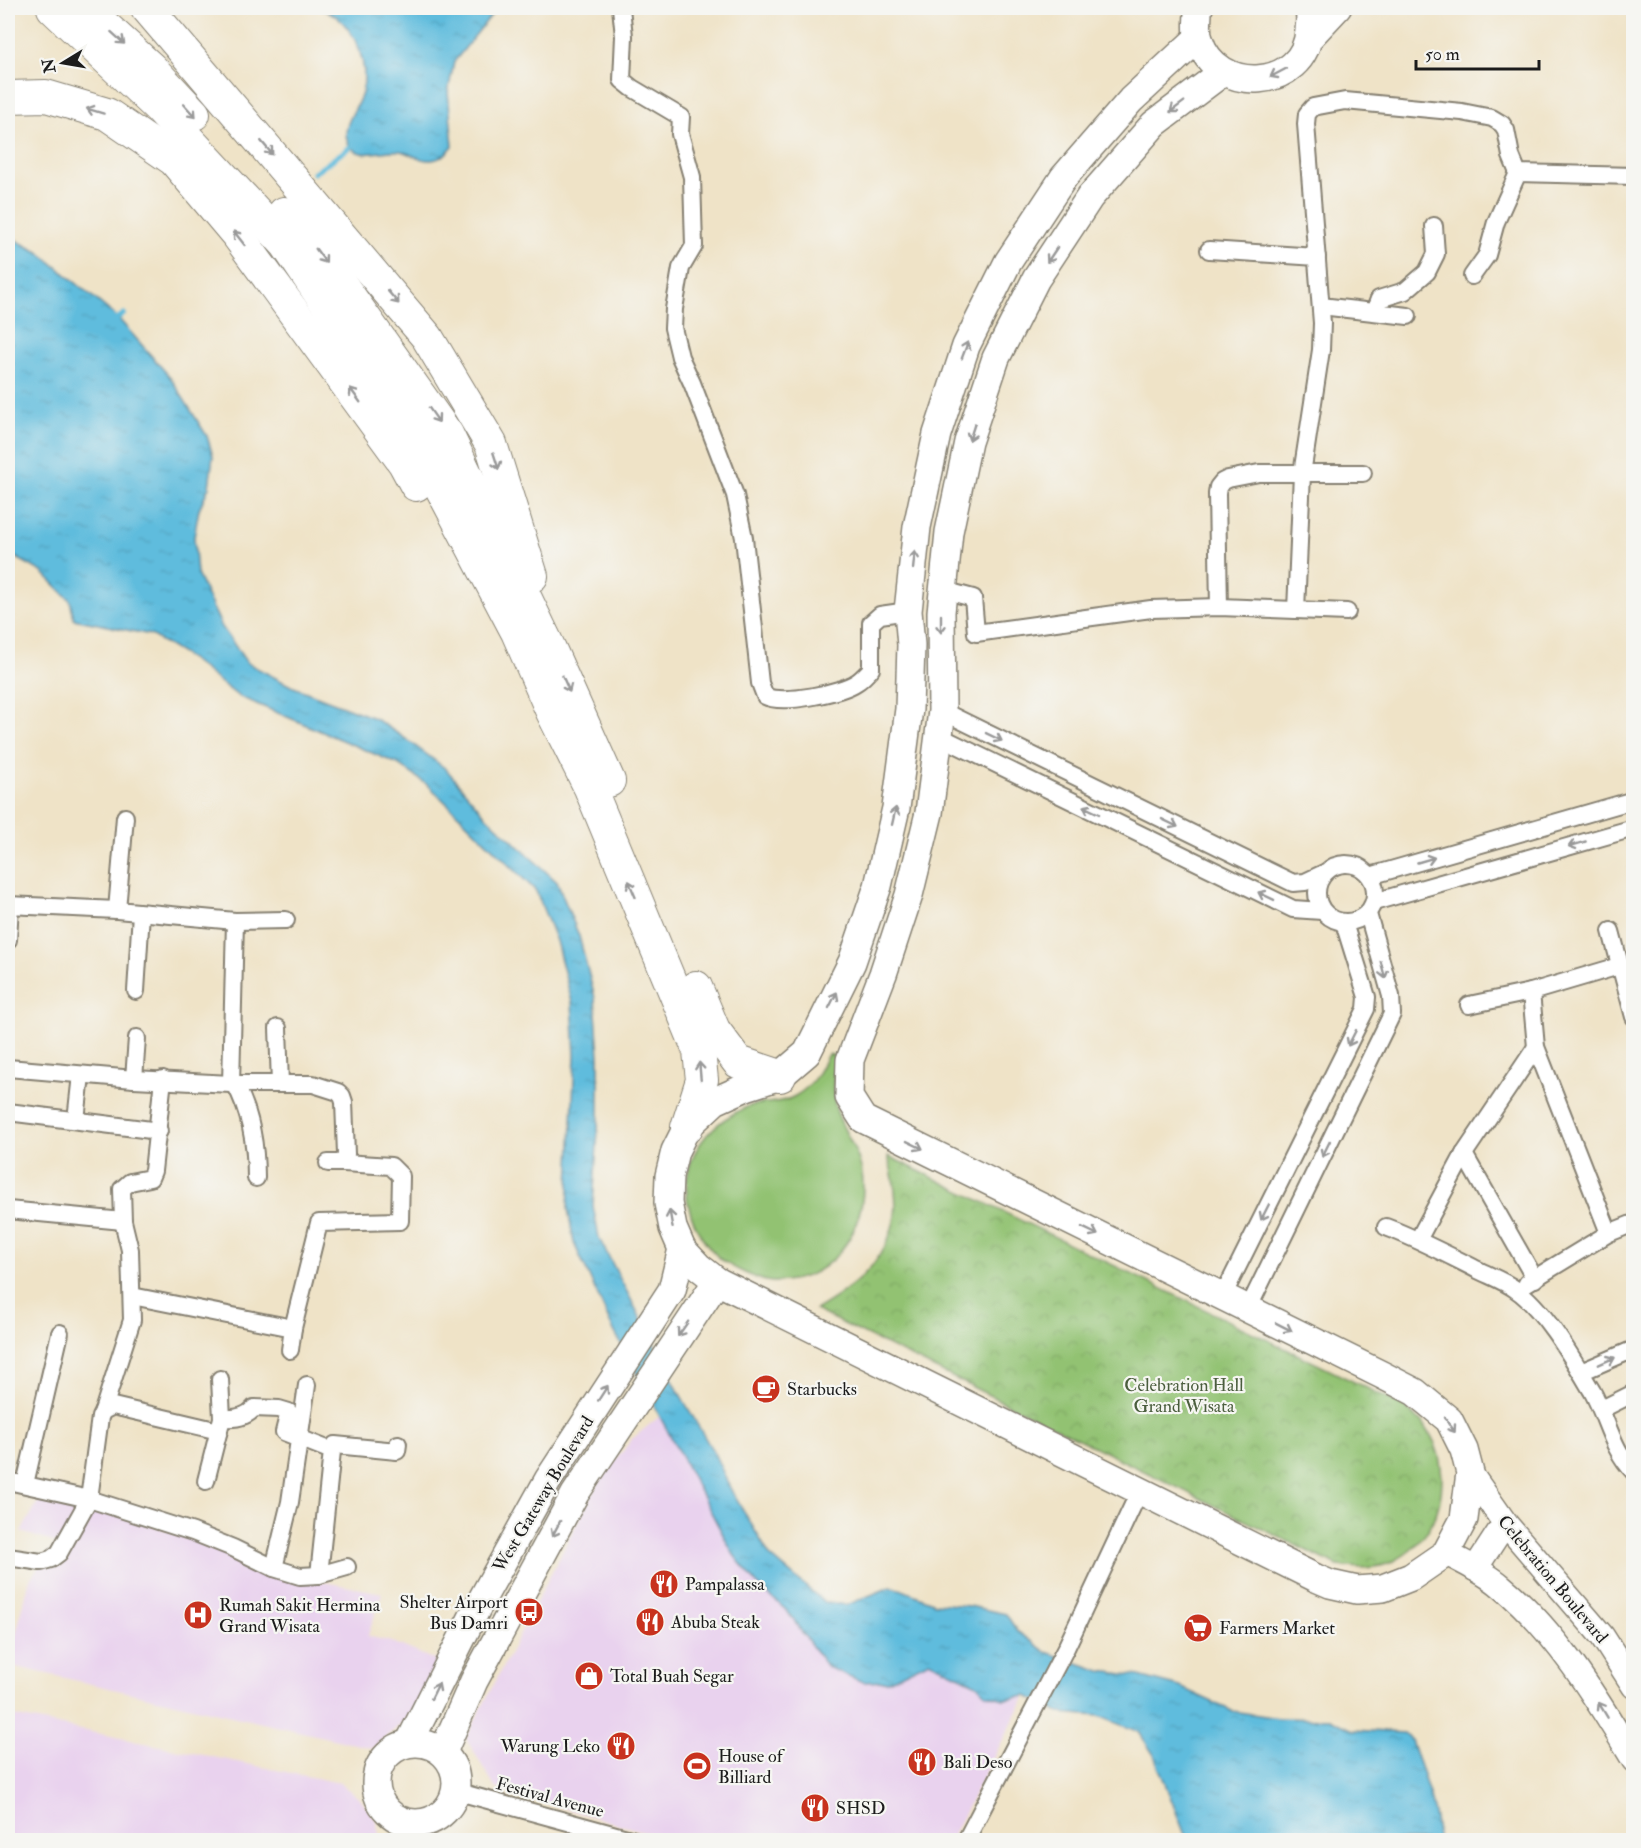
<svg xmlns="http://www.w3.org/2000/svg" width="1641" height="1848" font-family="'IM FELL Double Pica',serif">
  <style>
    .built { fill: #e9d2ee }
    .park { fill: url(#park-crowns); stroke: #576f47; stroke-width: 1.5 }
    .garden { fill: #92c272; stroke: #576f47; stroke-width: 1.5 }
    .water { fill: url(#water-ripples); stroke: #3e6c7c; stroke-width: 1.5 }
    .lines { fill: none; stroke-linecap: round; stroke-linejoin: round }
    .stream { stroke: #5fbcdd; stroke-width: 5 }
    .street-casing { stroke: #868072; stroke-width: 20 }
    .secondary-casing { stroke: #868072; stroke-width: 27 }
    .primary-casing { stroke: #868072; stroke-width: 30 }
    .highway-casing { stroke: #868072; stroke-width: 34 }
    .street { stroke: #fff; stroke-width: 16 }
    .secondary { stroke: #fff; stroke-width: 24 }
    .primary { stroke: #fff; stroke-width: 27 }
    .highway { stroke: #fff; stroke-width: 32 }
    .oneway { stroke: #999 }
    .labels { text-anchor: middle; stroke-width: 4.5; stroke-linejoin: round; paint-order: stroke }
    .park-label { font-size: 18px; fill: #4b5e3e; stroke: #f6f6f2 }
    .poi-label { font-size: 18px; fill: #1c1c1c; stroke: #f6f6f2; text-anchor: start }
    .street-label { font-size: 18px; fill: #1c1c1c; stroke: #f6f6f2 }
  </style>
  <defs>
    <pattern id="park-crowns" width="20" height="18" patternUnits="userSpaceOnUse" patternTransform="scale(1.5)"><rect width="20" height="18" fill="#92c272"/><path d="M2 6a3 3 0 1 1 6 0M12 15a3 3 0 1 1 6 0" fill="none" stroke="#7da662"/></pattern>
    <pattern id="water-ripples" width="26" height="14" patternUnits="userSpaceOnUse" patternTransform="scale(1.5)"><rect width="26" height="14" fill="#5fbcdd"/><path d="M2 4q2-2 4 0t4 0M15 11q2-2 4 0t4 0" fill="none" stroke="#52a1bd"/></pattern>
  </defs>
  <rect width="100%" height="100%" fill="#f6f6f2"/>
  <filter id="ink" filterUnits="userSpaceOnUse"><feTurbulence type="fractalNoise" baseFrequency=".0167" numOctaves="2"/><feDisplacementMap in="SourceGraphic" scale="12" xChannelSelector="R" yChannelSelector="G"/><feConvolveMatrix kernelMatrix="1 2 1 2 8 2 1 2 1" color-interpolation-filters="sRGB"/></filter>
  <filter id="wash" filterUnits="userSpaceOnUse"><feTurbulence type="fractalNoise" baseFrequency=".008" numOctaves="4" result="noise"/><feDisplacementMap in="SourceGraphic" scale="24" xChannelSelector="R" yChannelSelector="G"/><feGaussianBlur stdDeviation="1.35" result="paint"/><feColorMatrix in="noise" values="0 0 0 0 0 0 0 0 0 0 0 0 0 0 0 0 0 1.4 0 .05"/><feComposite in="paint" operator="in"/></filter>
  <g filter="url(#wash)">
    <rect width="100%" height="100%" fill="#efe3c7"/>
    <g class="built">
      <polygon points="660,1416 734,1555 756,1583 787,1611 827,1667 912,1667 929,1661 977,1684 986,1694 1004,1699 1026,1696 950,1840 672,1840 495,1788 466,1738 597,1485 632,1439"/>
      <polygon points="45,1490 324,1582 382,1593 368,1636 395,1643 437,1661 411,1716 372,1748 8,1665 30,1579 56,1543 21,1532"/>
      <polygon points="8,1715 340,1783 360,1799 376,1820 380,1840 8,1840"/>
    </g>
    <path class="park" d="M888,1156l516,250c6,7 14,12 20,19 10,12 15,27 17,42 5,40 -12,77 -49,95 -17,8 -36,6 -54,4l-523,-256c38,-22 73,-49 80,-95 3,-19 -3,-41 -7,-59z"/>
    <path class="garden" d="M828,1054l9,2c-3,15 -6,33 -2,49 4,18 15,33 22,50 13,32 4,72 -18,98 -19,21 -36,27 -64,29 -13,1 -47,-16 -57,-25 -51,-52 -39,-121 29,-150 15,-6 33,-2 48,-11 18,-10 24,-24 33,-42z"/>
    <g class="water">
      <path d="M317,8h180l-43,54 -6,30 5,54c-7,8 -11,13 -22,14 -12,1 -20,-7 -31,-9 -17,-3 -45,13 -53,-11 -5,-15 11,-33 15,-47 7,-27 -5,-62 -28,-78 -5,-4 -12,-5 -17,-7z"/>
      <path d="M8,236l32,17 78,65 52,59 37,59 6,20 -4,31 -10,22 -5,28 3,37 25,53 25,36 44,23 83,32 32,21 40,30 39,46 72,67 22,54 16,62 4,58v58l-6,92 6,32 81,156 35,61 16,35 39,66 54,46 23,3 43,-18 10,2 35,14 34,3 37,8 11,17 29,21 55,19 38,5 41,11 52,24 47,7 51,1 23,11 51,3 7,7c10,32 26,67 26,100h-250l-33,-85 -15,-23 -40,-16 -39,-3 -33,-17 -23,3 -18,-5 -9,-10 -48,-23 -41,20 -25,1 -36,-15 -40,-56 -31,-28 -22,-28 -122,-228 -38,-84 -6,-34 7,-153 -3,-54 -16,-61 -20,-50 -107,-105 -31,-22 -160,-68 -46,-36 -41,-25 -77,-16 -4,-19 -28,-28 -34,-19z"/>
    </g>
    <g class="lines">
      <g class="stream">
        <polyline points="314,173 350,147"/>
        <polyline points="118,318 124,314"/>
      </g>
    </g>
  </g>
  <g filter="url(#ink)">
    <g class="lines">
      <g class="street-casing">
        <g id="street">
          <path d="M621,8l3,28 -2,44 10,8 49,29 -1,17 12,43 2,69 -13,22 -7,41 -1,19 7,29 12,26 43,112 9,43 16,145 5,13c17,9 76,-3 92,-14 5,-3 10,-9 14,-13v-46l9,-8 28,-4"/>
          <polyline points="1209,250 1317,257"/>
          <polyline points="1472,276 1487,255 1496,222 1518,173"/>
          <polyline points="1321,306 1408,316"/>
          <polyline points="1374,312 1379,299 1405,291 1427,272 1436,254 1434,226"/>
          <polyline points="943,590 973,598 976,633 1151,609 1219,607 1347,612"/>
          <polyline points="1219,607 1217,494 1218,487 1222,482 1228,479 1259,473 1363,473"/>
          <polyline points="1296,610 1302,474 1321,350 1322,323 1306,124 1307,114 1313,107 1345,101 1462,112 1492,118 1502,124 1506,130 1511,156 1518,173 1634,176"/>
          <polyline points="942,711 1293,883 1305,882 1324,873"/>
          <polyline points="939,736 1293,909 1322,911"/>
          <circle cx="1346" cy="893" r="29"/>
          <polyline points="1370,876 1634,800"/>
          <polyline points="1374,902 1634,828"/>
          <polyline points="8,905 117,910 235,921 286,920"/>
          <polyline points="117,910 125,817"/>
          <polyline points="1611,931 1634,1017"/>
          <polyline points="8,940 10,905"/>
          <polyline points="136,991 141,913"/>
          <polyline points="1531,992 1536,1047 1609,1233"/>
          <polyline points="1469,1005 1531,992 1619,966"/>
          <polyline points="278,1028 280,1084"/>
          <polyline points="8,1068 134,1079 231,1084 313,1084 338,1092 342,1096 344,1102 346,1154 344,1163 328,1163"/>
          <polyline points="134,1079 137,1038"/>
          <polyline points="231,1084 235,921"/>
          <path d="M235,1084c16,29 21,61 21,94"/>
          <polyline points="8,1112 159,1131"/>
          <polyline points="76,1120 81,1075"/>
          <polyline points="1464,1154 1535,1279"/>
          <polyline points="8,1210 123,1221"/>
          <path d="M1386,1227c32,12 62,28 92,43 12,6 26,11 37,19 29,19 59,72 77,102 15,27 20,59 42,81"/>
          <polyline points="1418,1240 1464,1154 1536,1047"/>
          <polyline points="1527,1283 1609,1233 1634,1223"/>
          <polyline points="132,1296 293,1328 319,1223 400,1221 401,1176 391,1166 344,1163"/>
          <polyline points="1223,1296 1366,1009 1367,997 1344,923"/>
          <polyline points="1248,1309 1392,1014 1391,996 1368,914"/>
          <polyline points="290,1350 293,1328"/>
          <polyline points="1581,1372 1634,1349"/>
          <polyline points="1602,1409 1634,1393"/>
          <polyline points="103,1411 132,1320 130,1250 123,1221 122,1189 130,1182 150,1178 153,1171 163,1079"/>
          <path d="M222,1418c12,1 24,0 32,-10l25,1 10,3 -5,20 48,19 -13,124"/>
          <polyline points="332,1451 335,1445 397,1451 398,1444"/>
          <polyline points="8,1481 89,1499 100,1417 103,1411 113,1406 219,1431"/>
          <polyline points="206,1481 222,1418 220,1379"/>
          <polyline points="25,1484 60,1333"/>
          <polyline points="8,1557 41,1562 51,1559 59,1553 89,1499 193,1532 233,1548 274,1568 300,1576 319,1575 347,1567"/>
          <polyline points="274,1568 290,1502 307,1385"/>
          <polyline points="455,1791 634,1840"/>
          <polyline points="966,1840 1066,1648 1140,1490"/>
        </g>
      </g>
      <g class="secondary-casing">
        <g id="secondary">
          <polyline points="1309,40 1339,8"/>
          <polyline points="1470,1473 1505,1523 1602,1636 1634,1686"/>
          <path d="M1446,1553c18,10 39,19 55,33 56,46 96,113 133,174"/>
          <polyline points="1475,1569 1505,1523"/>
        </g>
      </g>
      <g class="primary-casing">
        <g id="primary">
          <path d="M1199,8l-1,3c0,9 -2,20 1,28 17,58 107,51 110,-9 1,-8 2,-15 -1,-22"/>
          <polyline points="1198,38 1131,100 1064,177 1008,262 966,346 937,434 917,527 908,611 911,645 909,709 896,808 878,886 852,962 807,1053 780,1076 746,1087 715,1101 687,1127 675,1151 669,1176 668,1203 673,1228 682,1249 699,1267 717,1281 1316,1578 1330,1584 1357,1590 1383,1588 1411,1577 1446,1553 1464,1519 1470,1473 1464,1450 1449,1420 1415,1392 1382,1375 863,1119 849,1097 850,1060 883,974 909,895 929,813 942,711 941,612 949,532 968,442 996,358 1036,279 1090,197 1154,124 1223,72"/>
          <polyline points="409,1743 477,1608 548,1480 672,1290 682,1249"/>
          <circle cx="416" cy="1783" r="40"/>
          <polyline points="443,1752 474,1681 575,1494 717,1281"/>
        </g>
      </g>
      <g class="highway-casing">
        <g id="highway">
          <polyline points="53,8 158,107 286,244 372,371 422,452 517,632 552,712 590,788 699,1051 702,1080 687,1127"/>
          <polyline points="85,8 151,68 194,114"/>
          <polyline points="147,8 427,337 491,444 532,576"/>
          <polyline points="8,97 46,96 107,114 174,160 238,236 404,463 416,485"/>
          <polyline points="284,213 316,249 447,434 550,649 609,781"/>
          <polyline points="696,987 714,1030 738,1062 780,1076"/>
        </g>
      </g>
      <use href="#street" class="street"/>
      <use href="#secondary" class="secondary"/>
      <use href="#primary" class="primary"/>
      <use href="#highway" class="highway"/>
    </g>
    <defs><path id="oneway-shaft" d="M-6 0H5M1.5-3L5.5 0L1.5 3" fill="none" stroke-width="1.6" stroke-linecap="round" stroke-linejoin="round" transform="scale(1.5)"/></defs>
    <g class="oneway">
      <use href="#oneway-shaft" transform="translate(118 38) rotate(42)"/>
      <use href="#oneway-shaft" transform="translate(1278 73) rotate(152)"/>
      <use href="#oneway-shaft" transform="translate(1177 107) rotate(143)"/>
      <use href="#oneway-shaft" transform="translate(95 111) rotate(-163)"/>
      <use href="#oneway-shaft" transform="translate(190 111) rotate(48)"/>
      <use href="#oneway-shaft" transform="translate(267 148) rotate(50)"/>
      <use href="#oneway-shaft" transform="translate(239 238) rotate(-128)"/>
      <use href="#oneway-shaft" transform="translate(1052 255) rotate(124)"/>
      <use href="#oneway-shaft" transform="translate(321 256) rotate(54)"/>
      <use href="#oneway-shaft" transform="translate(393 297) rotate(50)"/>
      <use href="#oneway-shaft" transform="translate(965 350) rotate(-69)"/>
      <use href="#oneway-shaft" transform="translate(355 395) rotate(-126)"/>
      <use href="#oneway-shaft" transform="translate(434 415) rotate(55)"/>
      <use href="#oneway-shaft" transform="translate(972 432) rotate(108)"/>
      <use href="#oneway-shaft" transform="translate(496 461) rotate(72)"/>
      <use href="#oneway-shaft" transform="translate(914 560) rotate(-84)"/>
      <use href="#oneway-shaft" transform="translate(941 624) rotate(90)"/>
      <use href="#oneway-shaft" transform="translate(566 684) rotate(66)"/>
      <use href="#oneway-shaft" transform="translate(994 737) rotate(26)"/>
      <use href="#oneway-shaft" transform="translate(1091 810) rotate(-154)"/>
      <use href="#oneway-shaft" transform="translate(894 816) rotate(-77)"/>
      <use href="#oneway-shaft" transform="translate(1170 823) rotate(26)"/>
      <use href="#oneway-shaft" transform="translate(1577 844) rotate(164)"/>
      <use href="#oneway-shaft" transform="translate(1426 860) rotate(-16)"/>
      <use href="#oneway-shaft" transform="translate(632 889) rotate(-113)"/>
      <use href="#oneway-shaft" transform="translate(1266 896) rotate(-154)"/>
      <use href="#oneway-shaft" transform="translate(1383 970) rotate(75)"/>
      <use href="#oneway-shaft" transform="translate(833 1000) rotate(-63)"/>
      <use href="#oneway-shaft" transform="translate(1352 1038) rotate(117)"/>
      <use href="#oneway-shaft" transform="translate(700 1071) rotate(-95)"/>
      <use href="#oneway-shaft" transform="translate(915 1145) rotate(26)"/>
      <use href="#oneway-shaft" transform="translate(1326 1149) rotate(116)"/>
      <use href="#oneway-shaft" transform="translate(1265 1212) rotate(117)"/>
      <use href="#oneway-shaft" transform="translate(671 1219) rotate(-100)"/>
      <use href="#oneway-shaft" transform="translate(1090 1231) rotate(26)"/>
      <use href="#oneway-shaft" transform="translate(1284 1327) rotate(27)"/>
      <use href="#oneway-shaft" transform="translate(683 1329) rotate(125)"/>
      <use href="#oneway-shaft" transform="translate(1607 1361) rotate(-24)"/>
      <use href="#oneway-shaft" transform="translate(603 1393) rotate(-57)"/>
      <use href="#oneway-shaft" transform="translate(1450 1425) rotate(56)"/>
      <use href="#oneway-shaft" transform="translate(556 1529) rotate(118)"/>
      <use href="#oneway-shaft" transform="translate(435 1691) rotate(-64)"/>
      <use href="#oneway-shaft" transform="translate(1603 1710) rotate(-121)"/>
    </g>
  </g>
  <defs>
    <g id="cafe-disc" transform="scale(1.5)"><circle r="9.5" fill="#c8321e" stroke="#f6f6f2"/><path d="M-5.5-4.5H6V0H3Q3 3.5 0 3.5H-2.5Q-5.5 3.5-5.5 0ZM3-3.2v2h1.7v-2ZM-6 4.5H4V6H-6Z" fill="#fff"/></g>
    <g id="restaurant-disc" transform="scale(1.5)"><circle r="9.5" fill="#c8321e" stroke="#f6f6f2"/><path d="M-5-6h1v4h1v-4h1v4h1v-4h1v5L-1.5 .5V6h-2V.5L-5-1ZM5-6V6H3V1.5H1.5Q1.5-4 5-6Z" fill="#fff"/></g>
    <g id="bus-disc" transform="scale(1.5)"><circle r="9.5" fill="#c8321e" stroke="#f6f6f2"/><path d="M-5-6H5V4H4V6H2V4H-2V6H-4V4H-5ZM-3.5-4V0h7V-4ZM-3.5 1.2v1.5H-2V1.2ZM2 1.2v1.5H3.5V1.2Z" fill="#fff"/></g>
    <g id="hospital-disc" transform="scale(1.5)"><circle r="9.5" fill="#c8321e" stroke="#f6f6f2"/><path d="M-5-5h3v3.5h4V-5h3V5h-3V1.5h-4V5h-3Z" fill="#fff"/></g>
    <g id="supermarket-disc" transform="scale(1.5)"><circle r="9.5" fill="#c8321e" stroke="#f6f6f2"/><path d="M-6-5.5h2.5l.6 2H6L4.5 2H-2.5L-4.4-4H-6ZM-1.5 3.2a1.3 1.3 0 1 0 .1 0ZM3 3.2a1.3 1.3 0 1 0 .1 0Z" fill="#fff"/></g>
    <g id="shop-disc" transform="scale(1.5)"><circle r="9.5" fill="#c8321e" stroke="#f6f6f2"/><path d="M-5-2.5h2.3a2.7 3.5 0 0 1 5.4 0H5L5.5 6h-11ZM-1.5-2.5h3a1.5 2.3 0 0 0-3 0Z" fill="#fff"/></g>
    <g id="stadium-disc" transform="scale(1.5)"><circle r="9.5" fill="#c8321e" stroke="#f6f6f2"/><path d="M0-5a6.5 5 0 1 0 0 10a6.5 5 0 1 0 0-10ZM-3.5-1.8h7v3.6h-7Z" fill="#fff"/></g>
  </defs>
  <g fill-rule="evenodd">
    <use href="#cafe-disc" x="766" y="1389"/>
    <use href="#restaurant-disc" x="664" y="1584"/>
    <use href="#bus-disc" x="529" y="1612"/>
    <use href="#hospital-disc" x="198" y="1615"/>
    <use href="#restaurant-disc" x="650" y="1622"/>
    <use href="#supermarket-disc" x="1198" y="1628"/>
    <use href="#shop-disc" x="589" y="1676"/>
    <use href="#restaurant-disc" x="621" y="1746"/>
    <use href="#restaurant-disc" x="922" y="1762"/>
    <use href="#stadium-disc" x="697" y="1766"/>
    <use href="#restaurant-disc" x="815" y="1808"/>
  </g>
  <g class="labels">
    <g class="park-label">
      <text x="1184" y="1391">Celebration Hall<tspan x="1184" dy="21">Grand Wisata</tspan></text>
    </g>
    <g class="poi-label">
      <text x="787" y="1395">Starbucks</text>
      <text x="685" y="1590">Pampalassa</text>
      <text x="508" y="1608" text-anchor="end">Shelter Airport<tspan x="508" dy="21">Bus Damri</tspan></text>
      <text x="219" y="1611">Rumah Sakit Hermina<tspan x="219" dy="21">Grand Wisata</tspan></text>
      <text x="671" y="1628">Abuba Steak</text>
      <text x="1219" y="1634">Farmers Market</text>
      <text x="610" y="1682">Total Buah Segar</text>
      <text x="600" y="1752" text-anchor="end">Warung Leko</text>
      <text x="718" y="1762">House of<tspan x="718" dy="21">Billiard</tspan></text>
      <text x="943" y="1768">Bali Deso</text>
      <text x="836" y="1814">SHSD</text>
    </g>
    <g class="street-label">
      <text transform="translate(543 1494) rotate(-59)" y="6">West Gateway Boulevard</text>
      <text transform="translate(1553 1579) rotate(50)" y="6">Celebration Boulevard</text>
      <text transform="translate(550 1797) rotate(15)" y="6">Festival Avenue</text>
    </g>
  </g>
  <rect width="1641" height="1848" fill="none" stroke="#f6f6f2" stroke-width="30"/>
  <g transform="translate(63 63) rotate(259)" stroke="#f6f6f2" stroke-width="4.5" paint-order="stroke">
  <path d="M0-4.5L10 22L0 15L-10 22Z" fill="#1c1c1c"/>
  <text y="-9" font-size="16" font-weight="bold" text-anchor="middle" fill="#1c1c1c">N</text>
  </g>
  <path d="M1416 60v9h123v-9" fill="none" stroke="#1c1c1c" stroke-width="3"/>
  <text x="1425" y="60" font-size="18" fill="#1c1c1c" stroke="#f6f6f2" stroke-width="4.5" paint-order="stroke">50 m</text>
</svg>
